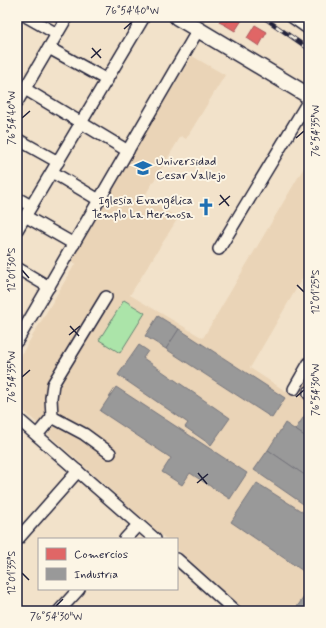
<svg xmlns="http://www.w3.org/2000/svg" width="326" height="628" font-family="Mynerve,sans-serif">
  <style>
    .built { fill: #ead4b7 }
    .green { fill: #abe4a9; stroke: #668372 }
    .shops { fill: #e06666; stroke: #a75259 }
    .industry { fill: #999; stroke: #75757d }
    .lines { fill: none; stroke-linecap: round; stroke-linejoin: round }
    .minor-casing { stroke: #22223b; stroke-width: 14 }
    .major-casing { stroke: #22223b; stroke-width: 18 }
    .minor { stroke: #fcf5e5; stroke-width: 11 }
    .major { stroke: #fcf5e5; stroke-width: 15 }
    .rail-casing { stroke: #22223b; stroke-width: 4 }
    .rail { stroke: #fcf5e5; stroke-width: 2.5; stroke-dasharray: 8; stroke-linecap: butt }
    .ticks { fill: none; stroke: #22223b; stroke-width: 1.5 }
    .labels { text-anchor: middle; stroke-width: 4; stroke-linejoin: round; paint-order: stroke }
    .poi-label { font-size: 12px; fill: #22223b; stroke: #fcf5e5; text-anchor: start }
    .neatline { fill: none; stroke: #22223b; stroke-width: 1.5 }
    .ticks-label { font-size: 10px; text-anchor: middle; fill: #22223b }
  </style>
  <rect width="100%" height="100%" fill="#f2e2ca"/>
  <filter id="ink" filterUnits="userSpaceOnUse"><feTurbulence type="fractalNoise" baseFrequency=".025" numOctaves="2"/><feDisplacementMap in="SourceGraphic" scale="8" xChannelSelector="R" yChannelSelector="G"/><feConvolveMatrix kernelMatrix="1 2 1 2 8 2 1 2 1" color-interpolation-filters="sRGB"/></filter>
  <g filter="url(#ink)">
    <polygon class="built" points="192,56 225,75 186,139 181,136 144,197 178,218 130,295 203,338 309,159 309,267 250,368 296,398 309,376 309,611 246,611 177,549 177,539 166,539 49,435 50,428 43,422 38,424 17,405 17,362 75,264 68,259"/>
    <polygon class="green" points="124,300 145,313 120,353 99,340"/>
    <g class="shops">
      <polygon points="222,17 230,17 225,25 219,22"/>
      <polygon points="230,17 237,17 242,20 235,31 225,25"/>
      <polygon points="255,25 267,32 259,46 247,38"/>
    </g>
    <g class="industry">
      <polygon points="158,316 179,329 166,349 145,336"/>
      <polygon points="179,329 285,398 272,418 166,349"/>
      <polygon points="139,345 148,351 143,358 230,418 211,445 185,427 188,423 118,375"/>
      <polygon points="116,387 247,473 230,499 190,473 182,485 162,472 171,458 100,411"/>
      <polygon points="307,412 309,413 309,439 295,430"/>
      <polygon points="285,423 309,439 309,478 268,450"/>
      <polygon points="268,450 309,478 309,508 254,470"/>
      <polygon points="257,483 309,516 309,575 231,522"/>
      <polygon points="309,590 309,611 294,611"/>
    </g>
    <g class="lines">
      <g class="minor-casing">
        <g id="minor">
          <polyline points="27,17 57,34"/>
          <polyline points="292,17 309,29"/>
          <polyline points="49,48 107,80"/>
          <polyline points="25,89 128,151"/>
          <polyline points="17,102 67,17"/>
          <polyline points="17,139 58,162"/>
          <polyline points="52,172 99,200"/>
          <polyline points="17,198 31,206"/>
          <polyline points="25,216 74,244"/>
          <polyline points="17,230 144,17"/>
          <polyline points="219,249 309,100"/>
          <polyline points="17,268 49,287"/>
          <polyline points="17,341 198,30"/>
          <polyline points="294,389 309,363"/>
          <polyline points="309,392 309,394"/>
          <polyline points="52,417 84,434 110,453"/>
          <polyline points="17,418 155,539"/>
          <polyline points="37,435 52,417 51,398 53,384 106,297"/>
          <polyline points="125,539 138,525"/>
          <polyline points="17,540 78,471"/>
          <polyline points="177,559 235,611"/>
          <polyline points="59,611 79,589"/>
        </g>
      </g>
      <g class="major-casing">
        <polyline id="major" points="177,17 309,96"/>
      </g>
      <use href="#minor" class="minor"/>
      <use href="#major" class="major"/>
      <g class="rail-casing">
        <polyline id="rail" points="263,17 309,49"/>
      </g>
      <use href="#rail" class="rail"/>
    </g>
  </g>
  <path class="ticks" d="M124,29l8,-7M92,48l9,10M91,58l10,-9M22,118l8,-7M296,138l8,-7M220,195l9,11M219,205l11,-9M22,270l7,8M297,285l7,7M70,326l9,10M69,335l11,-9M22,377l8,-7M296,397l8,-7M198,473l9,11M197,483l11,-9M22,573l7,7M56,606l7,-7"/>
  <defs>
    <g id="university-bare" transform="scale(1.38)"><path d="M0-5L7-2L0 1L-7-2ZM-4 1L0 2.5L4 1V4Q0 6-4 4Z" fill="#1f6fb2" stroke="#fcf5e5" stroke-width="2.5" paint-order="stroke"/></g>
    <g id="church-bare" transform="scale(1.38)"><path d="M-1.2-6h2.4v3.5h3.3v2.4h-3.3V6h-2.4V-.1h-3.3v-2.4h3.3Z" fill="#1f6fb2" stroke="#fcf5e5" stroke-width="2.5" paint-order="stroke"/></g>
  </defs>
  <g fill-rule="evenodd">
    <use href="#university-bare" x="143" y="168"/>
    <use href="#church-bare" x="206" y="207"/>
  </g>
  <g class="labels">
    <g class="poi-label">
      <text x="156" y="165">Universidad<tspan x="156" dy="14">Cesar Vallejo</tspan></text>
      <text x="193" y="204" text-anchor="end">Iglesia Evangélica<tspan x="193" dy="14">Templo La Hermosa</tspan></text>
    </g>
  </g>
  <rect width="326" height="628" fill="none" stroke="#fcf5e5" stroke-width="44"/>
  <rect x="38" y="538" width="140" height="52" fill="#fcf5e5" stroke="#a5a1a1"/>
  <rect x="46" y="548" width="20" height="12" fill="#e06666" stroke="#a5a1a1"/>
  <text x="74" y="558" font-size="12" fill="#22223b">Comercios</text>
  <rect x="46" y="568" width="20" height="12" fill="#999999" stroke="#a5a1a1"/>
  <text x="74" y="578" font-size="12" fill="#22223b">Industria</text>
  <rect x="22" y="22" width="282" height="584" class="neatline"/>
  <g class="ticks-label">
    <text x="132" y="14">76°54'40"W</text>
    <text transform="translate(11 118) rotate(-90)" y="4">76°54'40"W</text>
    <text transform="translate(315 131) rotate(-90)" y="4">76°54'35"W</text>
    <text transform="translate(11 270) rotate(-90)" y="4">12°01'30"S</text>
    <text transform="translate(315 292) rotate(-90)" y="4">12°01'25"S</text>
    <text transform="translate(11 377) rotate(-90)" y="4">76°54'35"W</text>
    <text transform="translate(315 390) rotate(-90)" y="4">76°54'30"W</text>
    <text transform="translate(11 573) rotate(-90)" y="4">12°01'35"S</text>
    <text x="56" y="620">76°54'30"W</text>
  </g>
</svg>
